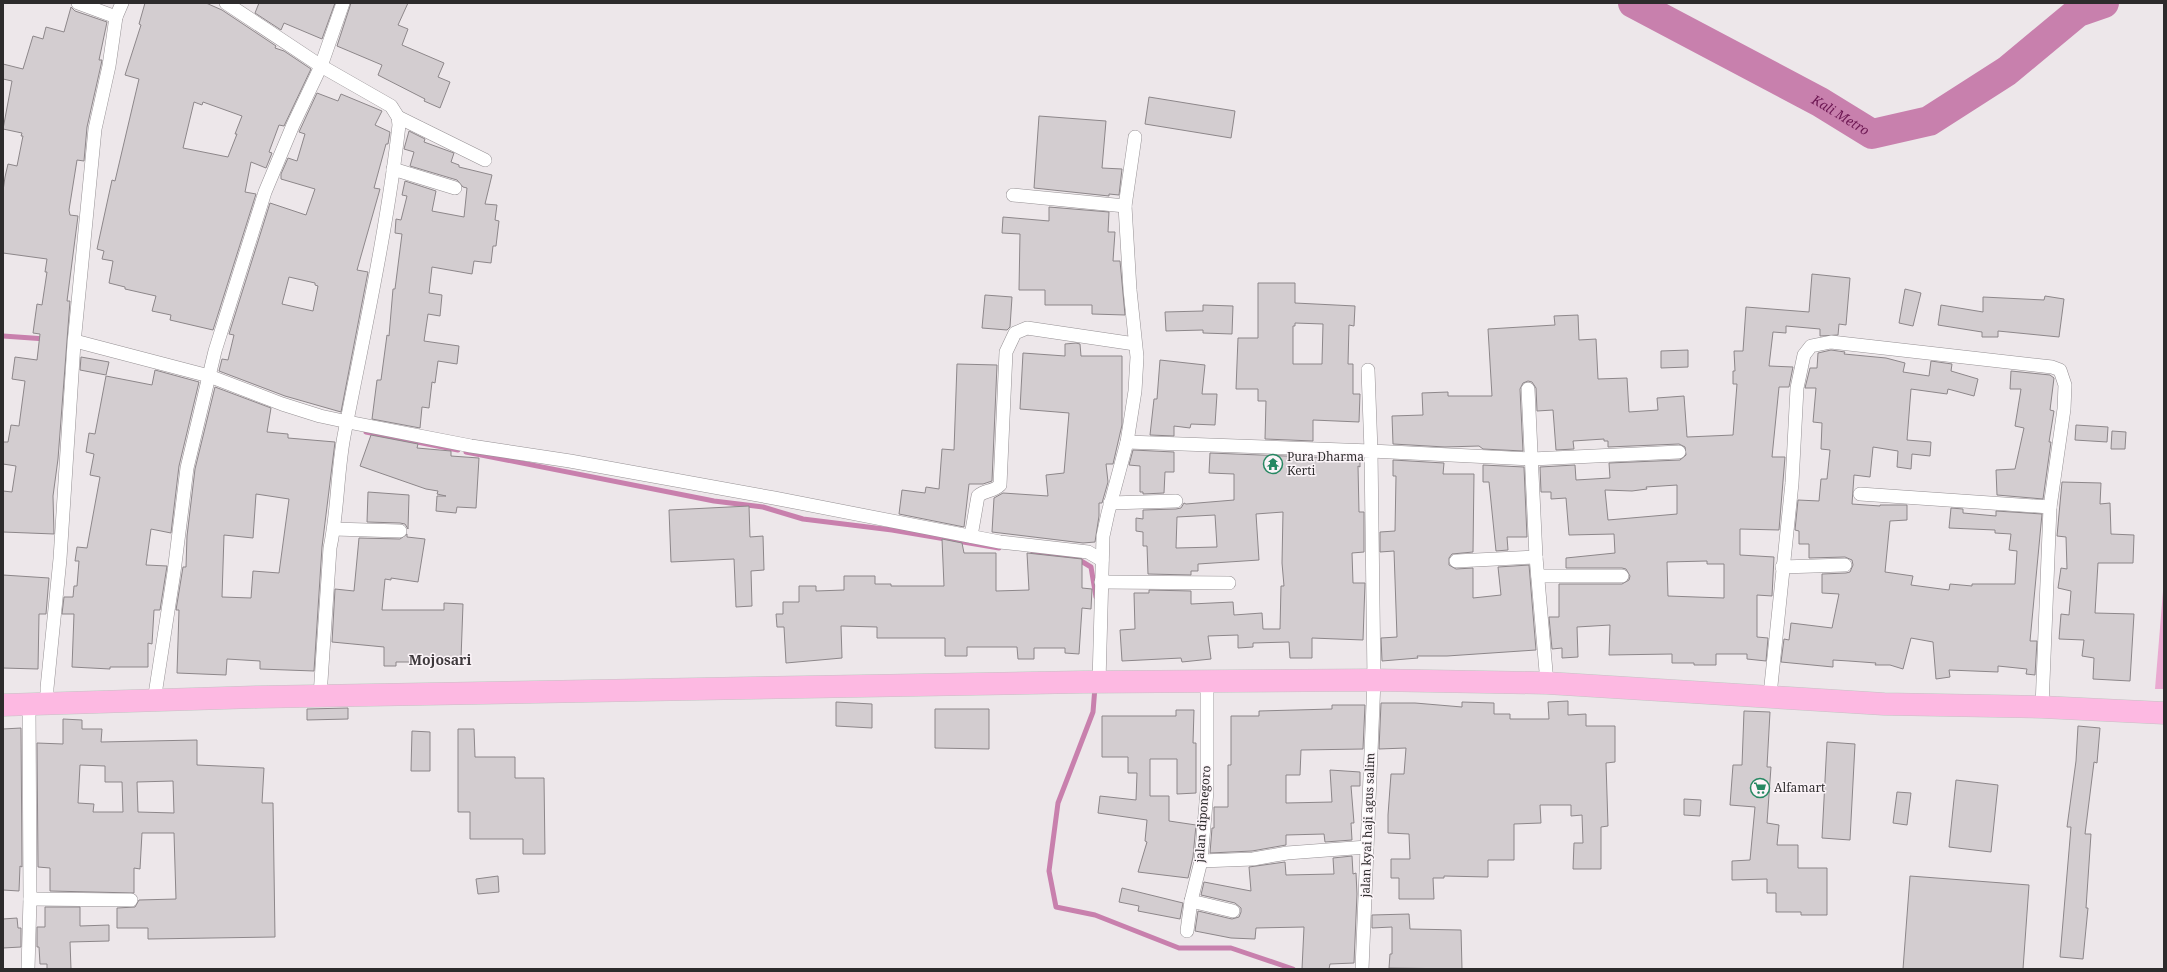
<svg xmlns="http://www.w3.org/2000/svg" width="2167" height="972" font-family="'Noto Serif',serif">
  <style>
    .green { fill: #eba9d1 }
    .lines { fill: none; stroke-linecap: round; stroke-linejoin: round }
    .stream { stroke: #c880ad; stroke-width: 5 }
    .river { stroke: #c880ad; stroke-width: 30 }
    .building { fill: #d3cdd0; stroke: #8d878a; fill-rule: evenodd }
    .street-casing { stroke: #969194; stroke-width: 14 }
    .highway-casing { stroke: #c4c4c4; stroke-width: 23 }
    .street { stroke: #fff; stroke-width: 13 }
    .highway { stroke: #fdb9e2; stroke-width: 22 }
    .labels { text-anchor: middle; stroke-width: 3; stroke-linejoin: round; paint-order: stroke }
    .poi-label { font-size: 12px; fill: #2d2b2c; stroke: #fbf4f8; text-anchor: start }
    .street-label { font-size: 12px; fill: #2d2b2c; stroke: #fbf4f8 }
    .water-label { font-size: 13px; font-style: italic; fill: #6c1652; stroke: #fbf4f8 }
    .quarter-label { font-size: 14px; font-weight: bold; fill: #3e393c; stroke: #fbf4f8 }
  </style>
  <rect width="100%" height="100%" fill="#ede7ea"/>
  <polygon class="green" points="2164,579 2164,689 2155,689"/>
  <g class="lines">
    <g class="stream">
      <polyline points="3,336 46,339"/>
      <polyline points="366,432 458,450"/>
      <polyline points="466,452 714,501 763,507 803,519 892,530 999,548"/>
      <polyline points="1033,552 1076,558 1091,567 1096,597"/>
      <polyline points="1095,687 1093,712 1058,803 1049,871 1056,907 1095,915 1179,948 1231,948 1293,969"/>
    </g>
    <path class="river" id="s1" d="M1633,3l187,99 52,32 57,-13 78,-50 71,-59 26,-9"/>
  </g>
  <g class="building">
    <path d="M145,3h61l16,7 54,36 -1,2 9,3 27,18 -27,57 -5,-1 -10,27 3,1 -6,15 -15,-6 -6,30 11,2 -43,136 -43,-10 1,-5 -19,-4 4,-15 -31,-7v-2l-16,-4 4,-22 -11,-2 2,-8 -7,-2 15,-69 3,1 24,-102 -14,-4 16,-50 -2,-1zM194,102l8,3 1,-3 39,14 -7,18h2l-9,23 -45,-9z"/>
    <polygon points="259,3 335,3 322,39 284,23 281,30 255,13"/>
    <polygon points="351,3 408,3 398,25 408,29 402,45 444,63 438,77 450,82 440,108 424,101 425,99 378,75 382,65 337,46"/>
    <polygon points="71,7 75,11 107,22 99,60 102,60 101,65 87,127 84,161 77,160 69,210 70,215 78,216 67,301 70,301 58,459 53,496 54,534 3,532 3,491 12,492 16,466 3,464 3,442 8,442 11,425 19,426 25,381 12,379 15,357 37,360 40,334 33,333 37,304 42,305 47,272 45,272 47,259 3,253 3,191 5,177 8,164 17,166 23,136 21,136 22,133 3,129 12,81 3,79 3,64 23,69 33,36 43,39 46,27 64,32"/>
    <path d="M317,93l21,8 3,-7 41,17 -7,14 15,7 -2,12h-2l-12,44 6,1 -23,81 11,2 -27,140 -56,-16 -66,-25 3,-12 6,1 6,-25 -5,-1 41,-131 36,12 9,-26 -34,-10v-5l7,-16 9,3 8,-27 -6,-2zM289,277l26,6v2l3,1 -5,25 -31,-7z"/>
    <polygon points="1149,97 1235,111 1231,138 1145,124"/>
    <polygon points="1039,116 1106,121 1102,168 1122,169 1119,195 1109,194 1109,196 1034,188"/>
    <polygon points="409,131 425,139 424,142 454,153 451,162 459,165 459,167 492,175 485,204 497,205 495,220 499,221 496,246 493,246 491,263 474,261 472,274 432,267 429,293 442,295 440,316 428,314 424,341 459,346 457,364 438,361 435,383 432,382 429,408 422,407 420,428 372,419 377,380 381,380 387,335 389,336 393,289 395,289 402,234 395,233 396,219 401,220 407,196 402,195 405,181 436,191 432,211 464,217 467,188 463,187 457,180 410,166 414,152 404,149"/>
    <polygon points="1049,207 1109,212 1108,232 1115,232 1113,261 1120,261 1125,315 1092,314 1092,305 1045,305 1045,290 1019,290 1020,234 1002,233 1003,217 1049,221"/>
    <path d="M1812,274l38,4 -4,47 -7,-1 -1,11 -18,1v-7l-34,-3v7l-13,-1 -4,34 24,1 -4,20h-10l-7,70h13l-6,73 -39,-1v26l34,2 -2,39 -15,-1v42l11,1 -2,23 -19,-2v-5h-31v11h-22v-2h-22v-9l-63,1 1,-30 -33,2 1,30 -16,1v-10l-10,1 -3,-32h10v-33h63l7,-4 1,-4 -4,-7 -4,-1h-56v-10l49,-5 -1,-19 -45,1 -3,-37 -15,1v-7h-10l-1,-25 35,-2 1,15 34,-2 -1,-15 71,-3 6,-5 -1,-8 -6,-3 -71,3v-6h-4v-2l-31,2 1,8 -18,1 -3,-40 -16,1 -1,-23 -4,-6 -4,-1 -5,2 -3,6 3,62 -40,-2 -4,-3 -34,1 -52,-3 -1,-28 31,-1 -1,-22 26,-1v4h44l-4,-67 67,-4 -1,-9 24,-1 1,25 17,-1 2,40 29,-1 2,34 29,-2 -1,-12 27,-2 3,41 46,-2 4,-51h-4v-13h2l-1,-20h9l3,-44 63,5zM1677,485v29l-69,6 -3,-30 27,1 15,-2 -1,-2zM1707,561v3h17v34l-56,-2 -1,-34z"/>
    <path d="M1258,283h37v20l60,3 -1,20 -5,-1 -1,39h5v30h7l-1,28 -46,-2v21l-48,-2 1,-38h-8v-12h-22l2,-51h20zM1295,323l28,1 -1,40h-29v-38h2z"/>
    <polygon points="1905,289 1921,293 1913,326 1899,323"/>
    <polygon points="985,295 1012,297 1010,327 1007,330 982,328"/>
    <polygon points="2045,296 2064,299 2059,337 1998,331 1998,337 1982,337 1982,332 1938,325 1941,305 1983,312 1983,297 2044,300"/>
    <polygon points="1203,305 1233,306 1232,334 1203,333 1203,330 1166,331 1165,312 1203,311"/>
    <polygon points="1076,343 1080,344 1081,356 1122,356 1122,425 1113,464 1106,464 1108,482 1102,503 1099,503 1099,516 1095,542 1083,543 992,532 994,498 1003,493 1048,496 1046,475 1064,473 1069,413 1020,409 1023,353 1065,356 1065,344"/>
    <polygon points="1688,350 1688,367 1661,368 1661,351"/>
    <polygon points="1831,350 1845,352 1844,354 1886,358 1905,363 1903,372 1929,376 1931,361 1952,364 1951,371 1978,379 1974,396 1948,389 1947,394 1911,389 1907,440 1931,442 1930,456 1912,454 1911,469 1897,467 1898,451 1873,447 1870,477 1854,475 1852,504 1880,506 1880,505 1907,505 1907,520 1890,521 1885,572 1913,576 1911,585 1949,590 1950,584 1972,586 1972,584 2015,584 2017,551 2009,550 2011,534 1995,533 1995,530 1949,528 1951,508 1963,509 1963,513 1996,516 1996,511 2042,514 2030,641 2037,641 2035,675 2026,674 2027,669 1998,666 1998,672 1949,670 1950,677 1936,679 1933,642 1911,638 1903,669 1890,665 1875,665 1876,663 1849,661 1833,660 1833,667 1781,662 1784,639 1789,640 1791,623 1832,628 1839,594 1822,593 1822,574 1846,573 1850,572 1853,565 1852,560 1845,557 1809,558 1809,544 1799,544 1799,531 1795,530 1798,500 1819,501 1821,479 1827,479 1830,450 1821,449 1822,423 1813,422 1816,388 1805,388 1810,368 1817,368 1818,353"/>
    <polygon points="81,357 109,362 106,375 80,370"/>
    <polygon points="1160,360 1205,365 1202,394 1217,394 1215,425 1191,424 1190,428 1174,426 1174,436 1150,435 1154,399 1157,399"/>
    <polygon points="957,364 997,365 992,481 983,484 969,484 964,527 899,514 902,490 925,493 926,487 939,489 942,449 954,450"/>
    <polygon points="155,370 199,382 179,466 171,533 151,529 146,565 167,566 160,610 154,610 152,644 148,643 148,667 110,667 110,669 72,667 74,614 62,614 64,597 73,597 74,586 77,586 79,561 75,561 77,547 87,548 100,477 90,475 94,454 86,452 89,433 95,434 106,376 152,385"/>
    <polygon points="2011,371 2050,375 2054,378 2050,410 2054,411 2049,442 2051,442 2043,499 1997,495 1996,470 2015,469 2024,428 2015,426 2021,389 2010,389"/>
    <path d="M215,387l56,21 -4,24 21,2v4l47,4 -13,105 -8,124 -54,-2v-8l-33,-2 -1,16 -49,-2 2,-63h-3l7,-43h3l1,-31 8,-67zM256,494l33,5 -10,74 -26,-2 -2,27 -29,-1 2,-62 29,3z"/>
    <polygon points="2076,425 2108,427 2107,442 2075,440"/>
    <polygon points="2112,431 2126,432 2125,449 2111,449"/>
    <polygon points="371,435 418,444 417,448 451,451 451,456 479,458 476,508 457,507 456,513 436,511 437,496 446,496 437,494 438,491 426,489 360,466"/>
    <polygon points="1133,450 1174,452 1174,472 1165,472 1164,493 1143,494 1143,492 1140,492 1140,466 1129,465"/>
    <path d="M1210,453l150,6v8l-2,-1 1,46h5v40l-12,1 1,30h12l-2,57 -51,-2v20h-22l-1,-16 -36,1v4l-15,1v-13l-30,1 3,23 -29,3 -1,-4 -59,3 -2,-31 15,-1 -1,-36h15v-3l42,1v13l42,-2 1,13 28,-2 1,16h17l1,-43h3l-2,-23 1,-51 -27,2 3,46 -61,4v7h-7v4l-43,-1 -1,-28h-4v-14l-7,-1v-13l7,1v-9l33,-1 5,-1 3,-5 2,1 48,-4v-26l-25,-1zM1215,515l2,32 -41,1 1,-31z"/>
    <polygon points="1393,460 1444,463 1443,474 1474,474 1473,552 1452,554 1449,558 1449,565 1456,569 1473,568 1473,598 1501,595 1498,567 1529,565 1536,650 1447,656 1417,656 1418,658 1382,661 1381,638 1397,637 1394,551 1380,552 1380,532 1395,531 1396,476 1393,476"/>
    <polygon points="1483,465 1524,467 1527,537 1507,537 1508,550 1496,551 1489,482 1483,482"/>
    <polygon points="2062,482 2101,483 2100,504 2110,503 2111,534 2134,535 2133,563 2098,563 2095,613 2134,614 2130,681 2093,679 2094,658 2082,656 2084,640 2059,639 2061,614 2069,615 2071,591 2058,588 2061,568 2067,569 2066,537 2057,536"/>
    <polygon points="368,492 409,495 408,529 405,524 400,523 367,522"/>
    <polygon points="749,506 750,537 763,536 764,570 751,571 752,606 736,607 734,559 671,562 669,510"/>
    <polygon points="407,534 407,537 425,539 418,582 391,578 391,580 385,579 382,610 444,610 444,603 463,604 461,659 425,658 425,662 396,662 396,666 384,666 384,647 332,642 335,589 354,591 359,538 400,539"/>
    <polygon points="942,539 962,543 964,553 996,553 996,591 1029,590 1027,553 1082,559 1082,588 1092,589 1091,609 1082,608 1079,654 1065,653 1065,648 1034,648 1034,659 1018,659 1017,647 967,647 967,656 945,656 945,638 877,638 877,627 841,626 842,658 786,663 784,627 777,627 776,614 783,614 783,602 799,602 799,586 816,586 816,591 844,590 844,576 875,576 875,584 891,584 891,586 944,586"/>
    <polygon points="3,575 49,578 46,614 39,614 38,669 3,668"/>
    <polygon points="1568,701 1568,715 1586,714 1586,726 1615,726 1615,762 1606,763 1608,826 1601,827 1601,869 1573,869 1574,843 1583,843 1582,815 1571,816 1571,805 1540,805 1541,823 1514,824 1514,860 1488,860 1488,877 1444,876 1444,878 1433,878 1434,899 1399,899 1399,878 1391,878 1391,859 1410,859 1409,834 1388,833 1388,815 1391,774 1404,774 1406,748 1379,749 1381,703 1415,703 1462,707 1462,702 1494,703 1494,714 1510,714 1510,719 1549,719 1548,702"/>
    <polygon points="836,702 872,704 872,728 836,726"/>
    <polygon points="1332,705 1365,705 1363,749 1301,750 1300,775 1286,775 1286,803 1332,802 1330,770 1360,772 1360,786 1351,786 1354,823 1351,823 1352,840 1325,842 1324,834 1286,835 1286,845 1252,851 1210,853 1212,828 1214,828 1214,807 1228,807 1228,765 1231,765 1231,716 1259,716 1259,711 1332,709"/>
    <polygon points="348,708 348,719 307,720 307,709"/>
    <polygon points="935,709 989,709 989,749 935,748"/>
    <polygon points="1176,710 1194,710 1193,743 1196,743 1196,793 1177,794 1177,759 1150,759 1150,796 1169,796 1169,821 1196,825 1193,857 1188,878 1138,872 1147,842 1145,841 1147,820 1098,813 1100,796 1136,800 1137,773 1128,773 1128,757 1102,757 1102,716 1176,716"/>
    <polygon points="1744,711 1770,712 1767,767 1771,767 1767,823 1779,825 1777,845 1798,845 1798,868 1827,868 1827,915 1801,915 1801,912 1776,912 1776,893 1767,893 1767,879 1732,880 1732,861 1750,860 1755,807 1730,805 1733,765 1742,765"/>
    <path d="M63,719l19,1v9h20l-1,13 96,-2v25l67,3 -2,35h11l2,134 -127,2v-11h-31v-20l18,-1 4,-7 37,-1 -2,-66h-32l-2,36 -6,-1v25l-84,-2v-23l-12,-1 -1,-124 26,1zM80,765l25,1v16h17l1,30h-30l1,-8 -16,-1zM173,781l1,32 -36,-1 -1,-30z"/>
    <polygon points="2078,726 2100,728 2097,763 2094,762 2085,834 2091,834 2086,908 2088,908 2083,959 2060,957 2071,827 2067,827 2076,761"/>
    <polygon points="21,728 22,867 20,866 19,891 3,890 3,729"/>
    <polygon points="458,729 474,729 475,757 515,757 515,778 544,778 545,854 523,854 523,839 470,839 470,812 458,812"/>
    <polygon points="412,731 430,732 430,771 411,771"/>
    <polygon points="1827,742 1855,744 1850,840 1822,838"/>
    <polygon points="1956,780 1998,785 1991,852 1949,847"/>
    <polygon points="1897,792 1911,793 1907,825 1893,823"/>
    <polygon points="1684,799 1701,800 1700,816 1684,815"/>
    <polygon points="1352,856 1353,874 1356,873 1357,894 1354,963 1330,964 1329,969 1302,969 1304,927 1256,928 1255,939 1231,938 1195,931 1198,911 1232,919 1239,917 1241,912 1241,908 1235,903 1201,895 1204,882 1251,891 1249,867 1285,862 1286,875 1334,874 1333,858"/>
    <polygon points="498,876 499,892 478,894 476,879"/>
    <polygon points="1910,876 2029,885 2023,969 1903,969"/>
    <polygon points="1122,888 1183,903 1180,919 1138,911 1139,906 1119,902"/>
    <polygon points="45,907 80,907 80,926 109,925 109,941 70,942 71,969 47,969 47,964 40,964 39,947 37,947 37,927 45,927"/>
    <polygon points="1409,914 1410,929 1461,930 1462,969 1389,968 1390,954 1392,954 1392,927 1372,928 1372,915"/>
    <polygon points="17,918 18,928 21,928 21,947 3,948 3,919"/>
  </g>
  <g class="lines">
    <g class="street-casing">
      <g id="street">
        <polyline points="78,3 116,17"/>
        <path d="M226,3l95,63 70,40 7,11 1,8c-12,105 -35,208 -55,311 -7,37 -6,75 -14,112l-10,148"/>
        <polyline points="398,117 485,160"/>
        <polyline points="393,169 455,188"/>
        <polyline points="1013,195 1125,206"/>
        <polyline points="75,341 209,376 282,404 320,416 348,422 471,446 570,461 774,498 1000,542 1088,552 1102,560"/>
        <polyline points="1368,370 1371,451 1532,459 1679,452"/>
        <polyline points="1528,389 1536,557 1547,683"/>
        <polyline points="1127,442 1371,451 1374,680 1362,969"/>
        <polyline points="1860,494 2050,507"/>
        <polyline points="1110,503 1176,501"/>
        <polyline points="334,529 400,531"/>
        <path d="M971,536l7,-40c7,-6 15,-4 22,-11l6,-133 9,-19 12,-5 108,16"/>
        <polyline points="1456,561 1536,557"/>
        <polyline points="1782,567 1845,565"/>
        <polyline points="1538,576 1622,576"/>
        <polyline points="1101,582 1229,583"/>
        <polyline points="1099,682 1103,536 1108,513 1127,442 1135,391 1137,357 1130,290 1125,206 1135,137"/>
        <polyline points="1207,682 1207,791 1201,861 1191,901 1233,911"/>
        <polyline points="1770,695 1792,483 1797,388 1804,355 1811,346 1831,342 2052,367 2060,370 2065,385 2064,409 2050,507 2042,707"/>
        <polyline points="154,701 174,572 187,468 215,351 265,192 293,125 321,66 343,3"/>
        <polyline points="47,704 47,688 60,559 74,343 95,129 109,66 116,17 122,3"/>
        <polyline points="1201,861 1253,859 1287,853 1367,847"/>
        <polyline points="30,899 131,900"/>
        <polyline points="1187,931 1191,901"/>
        <polyline points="28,969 30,899 29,704"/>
      </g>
    </g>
    <g class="highway-casing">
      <polyline id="highway" points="3,705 258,697 1082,682 1374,680 1547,683 1884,704 2042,707 2164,713"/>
    </g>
    <use href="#street" class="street"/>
    <use href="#highway" class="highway"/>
  </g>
  <defs>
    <g id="temple-ring" transform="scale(1)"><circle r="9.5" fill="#fbf4f8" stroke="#268862" stroke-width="1.5"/><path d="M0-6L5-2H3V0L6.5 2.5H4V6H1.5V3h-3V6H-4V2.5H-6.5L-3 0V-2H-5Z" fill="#268862"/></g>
    <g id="supermarket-ring" transform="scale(1)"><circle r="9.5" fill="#fbf4f8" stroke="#268862" stroke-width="1.5"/><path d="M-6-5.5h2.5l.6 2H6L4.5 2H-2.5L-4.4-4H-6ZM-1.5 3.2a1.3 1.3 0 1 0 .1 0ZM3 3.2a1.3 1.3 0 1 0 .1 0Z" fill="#268862"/></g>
  </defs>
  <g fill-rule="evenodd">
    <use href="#temple-ring" x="1273" y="464"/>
    <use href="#supermarket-ring" x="1760" y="788"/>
  </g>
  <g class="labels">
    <g class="poi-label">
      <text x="1287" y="461">Pura Dharma<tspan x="1287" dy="14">Kerti</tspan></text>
      <text x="1774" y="792">Alfamart</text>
    </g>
    <g class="street-label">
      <text transform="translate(1203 814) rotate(-86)" y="4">jalan diponegoro</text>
      <text transform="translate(1368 825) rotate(-88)" y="4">jalan kyai haji agus salim</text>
    </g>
    <g class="water-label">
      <text dy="5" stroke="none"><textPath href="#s1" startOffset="236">Kali Metro</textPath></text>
    </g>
    <g class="quarter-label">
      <text x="440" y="665">Mojosari</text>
    </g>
  </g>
  <rect width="2167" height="972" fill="none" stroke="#2d2b2c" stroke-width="8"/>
</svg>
